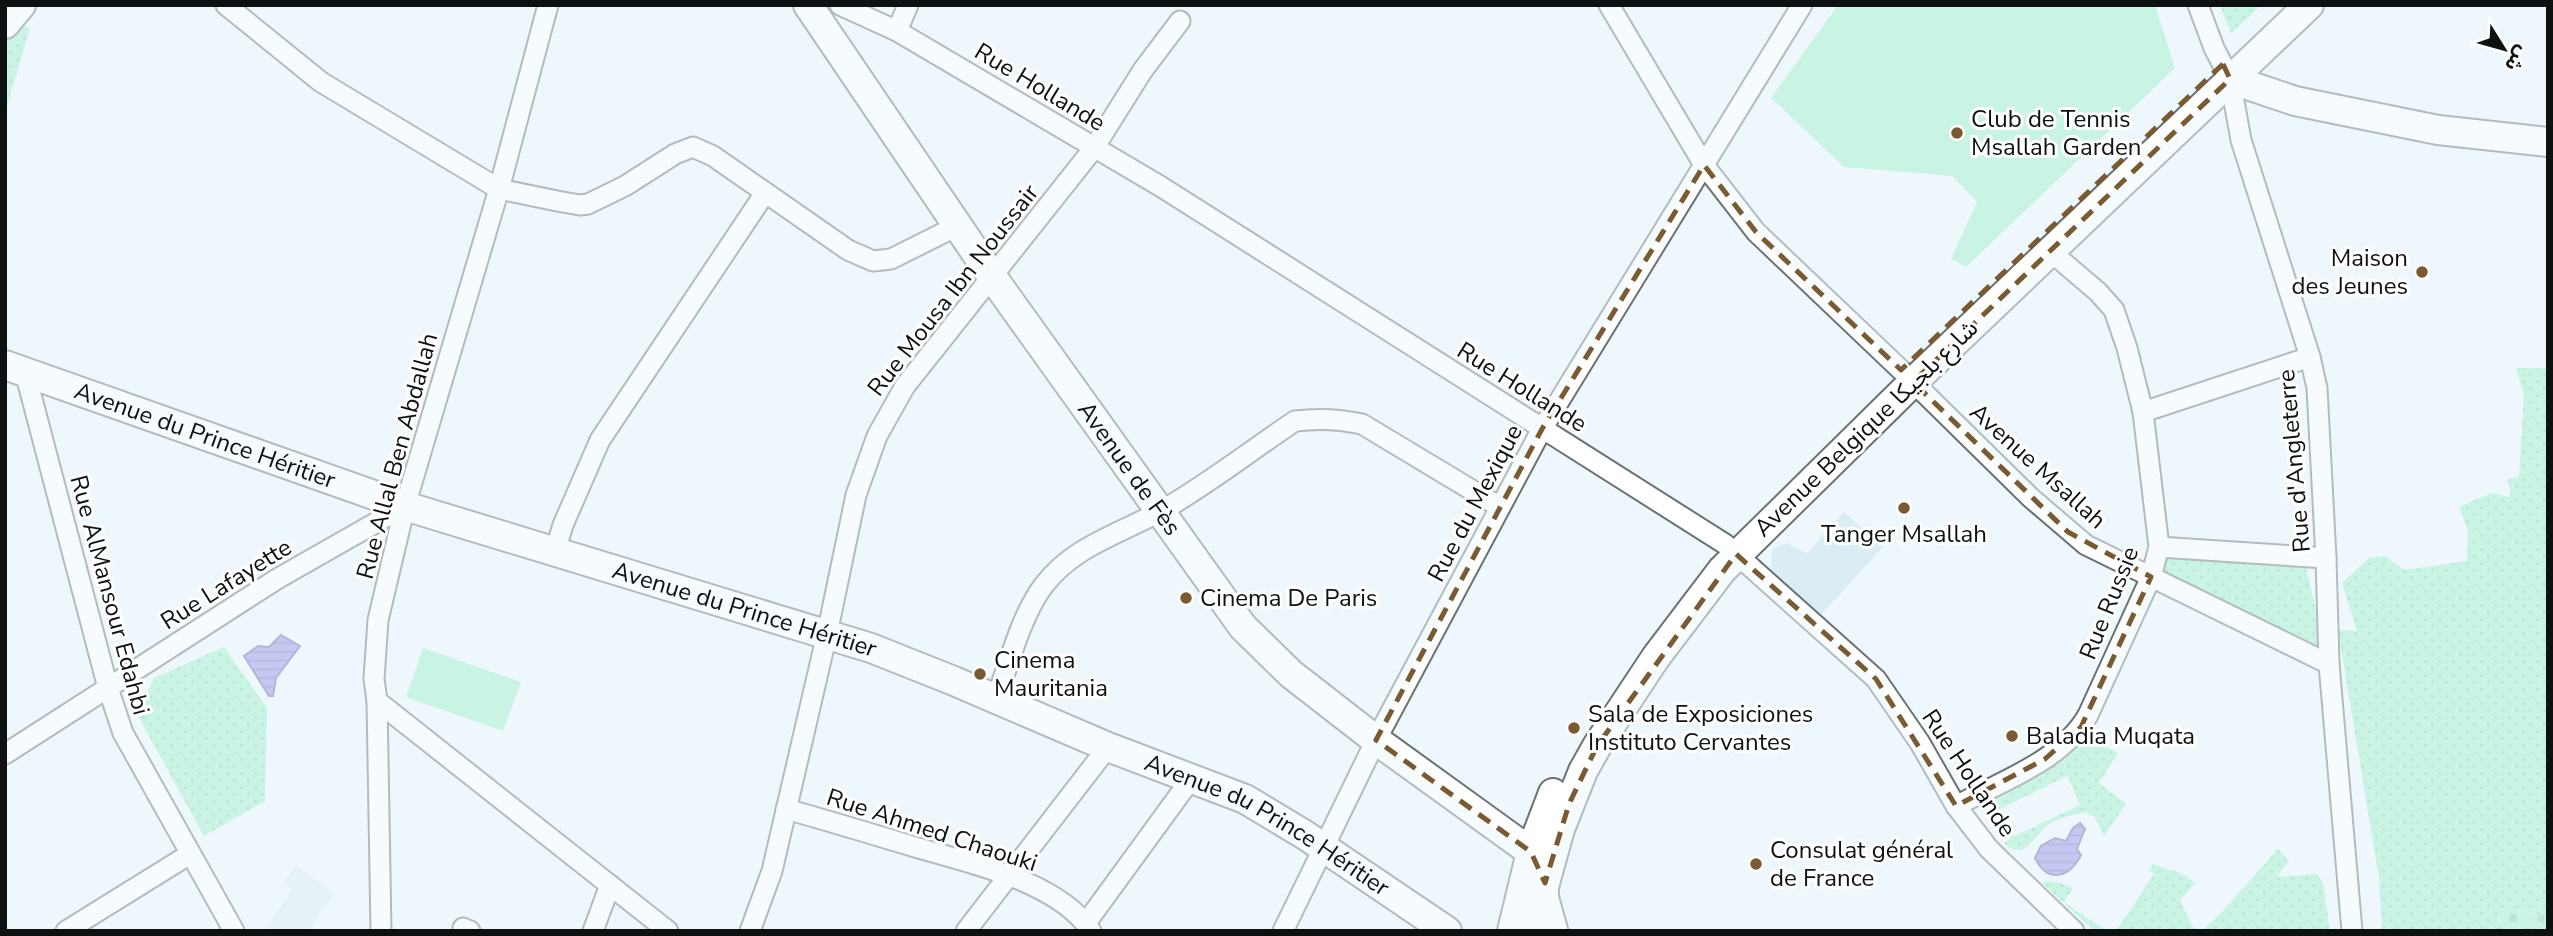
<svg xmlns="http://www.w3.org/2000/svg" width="2553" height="936" font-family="'Nunito Sans','Noto Sans Arabic',sans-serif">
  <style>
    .built { fill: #daedf4 }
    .green { fill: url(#green-dots) }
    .cemetery { fill: url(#cemetery-stones) }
    .pitch { fill: #9befc8 }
    .water { fill: url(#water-rules); stroke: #6969a7; stroke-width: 2 }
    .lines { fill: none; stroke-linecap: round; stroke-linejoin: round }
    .street-casing { stroke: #697376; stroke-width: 23 }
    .secondary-casing { stroke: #697376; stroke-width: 32 }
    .street { stroke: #fff; stroke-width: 19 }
    .secondary { stroke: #fff; stroke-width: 28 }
    .marked { fill: none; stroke: #7a5a30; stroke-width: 5; stroke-dasharray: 14 9; stroke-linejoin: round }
    .poi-dot { fill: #7a5a30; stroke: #fff; stroke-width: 2.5 }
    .labels { text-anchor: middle; stroke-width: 6; stroke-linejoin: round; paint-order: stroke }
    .street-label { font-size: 24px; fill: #0d1112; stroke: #fff }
    .poi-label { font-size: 24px; fill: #0d1112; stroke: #fff; text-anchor: start }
  </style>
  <defs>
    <pattern id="green-dots" width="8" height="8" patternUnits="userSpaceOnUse" patternTransform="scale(1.75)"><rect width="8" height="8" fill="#9befc8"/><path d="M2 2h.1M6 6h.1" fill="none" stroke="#84ccab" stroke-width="1.8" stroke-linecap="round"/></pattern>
    <pattern id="cemetery-stones" width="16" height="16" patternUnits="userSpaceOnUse" patternTransform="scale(1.75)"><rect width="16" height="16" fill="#9befc8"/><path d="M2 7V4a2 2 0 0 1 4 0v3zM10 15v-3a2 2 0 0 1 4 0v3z" fill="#84ccab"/></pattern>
    <pattern id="water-rules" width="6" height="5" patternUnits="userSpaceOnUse" patternTransform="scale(1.75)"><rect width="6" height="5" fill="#918fe7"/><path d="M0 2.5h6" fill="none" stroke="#7573ba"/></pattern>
  </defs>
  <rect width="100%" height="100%" fill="#eef8fc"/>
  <g class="built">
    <polygon points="1844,512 1883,547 1819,617 1771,572 1772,549 1787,543 1807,553"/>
    <polygon points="296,865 335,893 308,931 268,931 265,929 292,890 283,883"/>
  </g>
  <g class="green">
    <polygon points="2220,5 2261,5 2231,34"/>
    <polygon points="16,24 30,28 5,113 5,37"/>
    <polygon points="2516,368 2548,368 2548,916 2510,908 2493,931 2382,931 2379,879 2338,630 2357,631 2342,583 2369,558 2385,556 2404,570 2467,561 2468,531 2459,507 2491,493 2509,497 2511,492 2507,480 2519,476 2524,394"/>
    <polygon points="2190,557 2305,564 2329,664 2165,574 2165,560"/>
    <polygon points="224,647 267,708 265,801 204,836 139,718 144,699 154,678"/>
    <path d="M2082,733l36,20 -19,30 27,21 -22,32 -9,-19 -10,-5c-11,3 -28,6 -37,13 -16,13 -23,37 -44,18l8,-6 68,-32 -13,-29 -71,35 -14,2 14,-20z"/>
    <polygon points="2278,849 2289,861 2277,877 2317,874 2323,883 2330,931 2201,931 2219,915"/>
    <path d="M2153,864c17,8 28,5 42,19l-15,17 13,27 7,4h-84l38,-57 -5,-4z"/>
    <polygon points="2045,881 2061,883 2073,888 2064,902 2107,931 2095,931 2088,925 2042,883"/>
  </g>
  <polygon class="cemetery" points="2510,908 2548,916 2548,931 2493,931"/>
  <g class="pitch">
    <polygon points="1838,5 2155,5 2175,68 1966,267 1951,259 1977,202 1952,176 1844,167 1771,98"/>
    <polygon points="423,648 521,682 503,731 406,697"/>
  </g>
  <g class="water">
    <polygon points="281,635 300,646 276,678 273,696 269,696 244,656 258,646 269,647"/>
    <path d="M2080,823l5,6 -8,20 4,6c-12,23 -33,29 -46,3l6,-12 14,-8 11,3 7,-13z"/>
  </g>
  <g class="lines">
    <g class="street-casing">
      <g id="street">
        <polyline points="226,5 321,82 499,189 557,201 580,205 588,204 625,186 675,154 693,147 713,156 848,250 873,261 891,259 957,226"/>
        <polyline points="840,5 897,31 1160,186 1725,544 1876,679 1920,743 1956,806 1989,849 2074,931"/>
        <polyline points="1609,5 1704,165 1756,232 1901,370"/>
        <polyline points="2198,5 2214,48 2230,79 2241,140 2310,357 2317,388 2326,558 2329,664 2352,931"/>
        <polyline points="897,31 908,5"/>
        <polyline points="25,372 108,688 123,733 234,931"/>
        <polyline points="1913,382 2031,498 2086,545 2329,664"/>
        <polyline points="2143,412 2310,357"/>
        <polyline points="2159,547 2326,558"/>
        <polyline points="555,551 563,525 600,440 765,193"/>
        <path d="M996,699c13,-35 25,-84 48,-114 30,-39 75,-51 117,-74 46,-26 89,-60 134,-90 23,-3 44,-2 67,3l138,83"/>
        <polyline points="377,701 668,931"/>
        <polyline points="5,754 277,579 405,506"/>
        <path d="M1956,806c45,-25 106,-45 132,-91l63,-138 8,-30 -16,-135 -16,-64 -13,-38 -16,-18 -48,-41"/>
        <path d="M786,809c43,12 86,25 129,38 54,16 143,34 176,84"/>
        <polyline points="1548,895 1558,931"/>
        <polyline points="1086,923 1191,779"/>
        <polyline points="463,928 470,931"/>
        <polyline points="66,931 190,854"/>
        <polyline points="381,931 377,701 374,679 378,620 405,506 499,189 548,5"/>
        <polyline points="593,931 610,885"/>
        <polyline points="750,931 772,871 827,634 856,495 877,436 905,386 1094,148 1143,70 1180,21"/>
        <polyline points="966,931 1108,747"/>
        <polyline points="1283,931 1376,740 1542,429 1802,5"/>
      </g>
    </g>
    <g class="secondary-casing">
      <g id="secondary">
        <path id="s1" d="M808,5l185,273 250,349 48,47 85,66 155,112 7,15"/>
        <polyline points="5,24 21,5"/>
        <polyline points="2230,79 2295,101 2438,130 2548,142"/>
        <path id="s2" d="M5,365l400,141 466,142 83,33 154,66 137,52 60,36 142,96"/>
        <polyline points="1512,931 1532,848 1553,793"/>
        <polyline points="1538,931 1545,883 1560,829 1583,771 1597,746 1656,657 1722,570 1913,382 2309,5"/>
      </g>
    </g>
    <use href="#street" class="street"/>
    <use href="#secondary" class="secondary"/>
  </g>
  <path d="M0 0H2553V936H0ZM2223,64l7,15 -317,303 155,150 83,45 -70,150 -36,32 -89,47 -80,-127 -140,-125 -139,192 -28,58 -24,79 -14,-31 -155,-112 166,-311 162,-264 52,67 145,138z" fill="#eef8fc" fill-opacity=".55" fill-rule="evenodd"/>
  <path class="marked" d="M2223,64l7,15 -317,303 155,150 83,45 -70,150 -36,32 -89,47 -80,-127 -140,-125 -139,192 -28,58 -24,79 -14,-31 -155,-112 166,-311 162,-264 52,67 145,138z"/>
  <g class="poi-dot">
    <circle cx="1957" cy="133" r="7"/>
    <circle cx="2422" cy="272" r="7"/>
    <circle cx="1904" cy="508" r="7"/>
    <circle cx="1186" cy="598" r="7"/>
    <circle cx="980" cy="674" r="7"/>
    <circle cx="1574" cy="728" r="7"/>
    <circle cx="2012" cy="736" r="7"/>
    <circle cx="1756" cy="864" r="7"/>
  </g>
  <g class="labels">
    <g class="street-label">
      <text transform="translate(1040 87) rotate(31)" y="8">Rue Hollande</text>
      <text transform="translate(953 290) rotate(-52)" y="8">Rue Mousa Ibn Noussair</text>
      <text transform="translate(1522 387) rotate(32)" y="8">Rue Hollande</text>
      <text transform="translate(1866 428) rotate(-44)" y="8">Avenue Belgique شارع بلجيكا</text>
      <text dy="8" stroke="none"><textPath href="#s2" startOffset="212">Avenue du Prince Héritier</textPath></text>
      <text transform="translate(397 456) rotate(-75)" y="8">Rue Allal Ben Abdallah</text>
      <text transform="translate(2294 461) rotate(-95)" y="8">Rue d'Angleterre</text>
      <text transform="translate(2038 466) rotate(42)" y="8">Avenue Msallah</text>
      <text dy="8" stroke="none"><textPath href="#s1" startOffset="564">Avenue de Fès</textPath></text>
      <text transform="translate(1475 503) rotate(-62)" y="8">Rue du Mexique</text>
      <text transform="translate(226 584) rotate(-32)" y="8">Rue Lafayette</text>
      <text transform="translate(110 595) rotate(75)" y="8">Rue AlMansour Edahbi</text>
      <text transform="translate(2109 603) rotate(-68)" y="8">Rue Russie</text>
      <text dy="8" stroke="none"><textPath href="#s2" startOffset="779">Avenue du Prince Héritier</textPath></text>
      <text transform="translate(1969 773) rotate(56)" y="8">Rue Hollande</text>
      <text dy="8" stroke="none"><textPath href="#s2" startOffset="1346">Avenue du Prince Héritier</textPath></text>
      <text transform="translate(932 830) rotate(18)" y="8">Rue Ahmed Chaouki</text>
    </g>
    <g class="poi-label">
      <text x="1971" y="127">Club de Tennis<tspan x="1971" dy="28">Msallah Garden</tspan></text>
      <text x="2408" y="266" text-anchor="end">Maison<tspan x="2408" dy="28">des Jeunes</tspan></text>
      <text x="1904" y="542" text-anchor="middle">Tanger Msallah</text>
      <text x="1200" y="606">Cinema De Paris</text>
      <text x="994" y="668">Cinema<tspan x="994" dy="28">Mauritania</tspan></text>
      <text x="1588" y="722">Sala de Exposiciones<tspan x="1588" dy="28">Instituto Cervantes</tspan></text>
      <text x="2026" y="744">Baladia Muqata</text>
      <text x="1770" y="858">Consulat général<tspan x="1770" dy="28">de France</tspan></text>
    </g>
  </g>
  <rect width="2553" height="936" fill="none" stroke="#0d1112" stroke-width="14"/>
  <g transform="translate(2504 49) rotate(127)" stroke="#ffffff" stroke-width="5" paint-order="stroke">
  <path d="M0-5L12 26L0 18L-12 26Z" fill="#0d1112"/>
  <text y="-10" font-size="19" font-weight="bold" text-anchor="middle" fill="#0d1112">ش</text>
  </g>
</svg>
